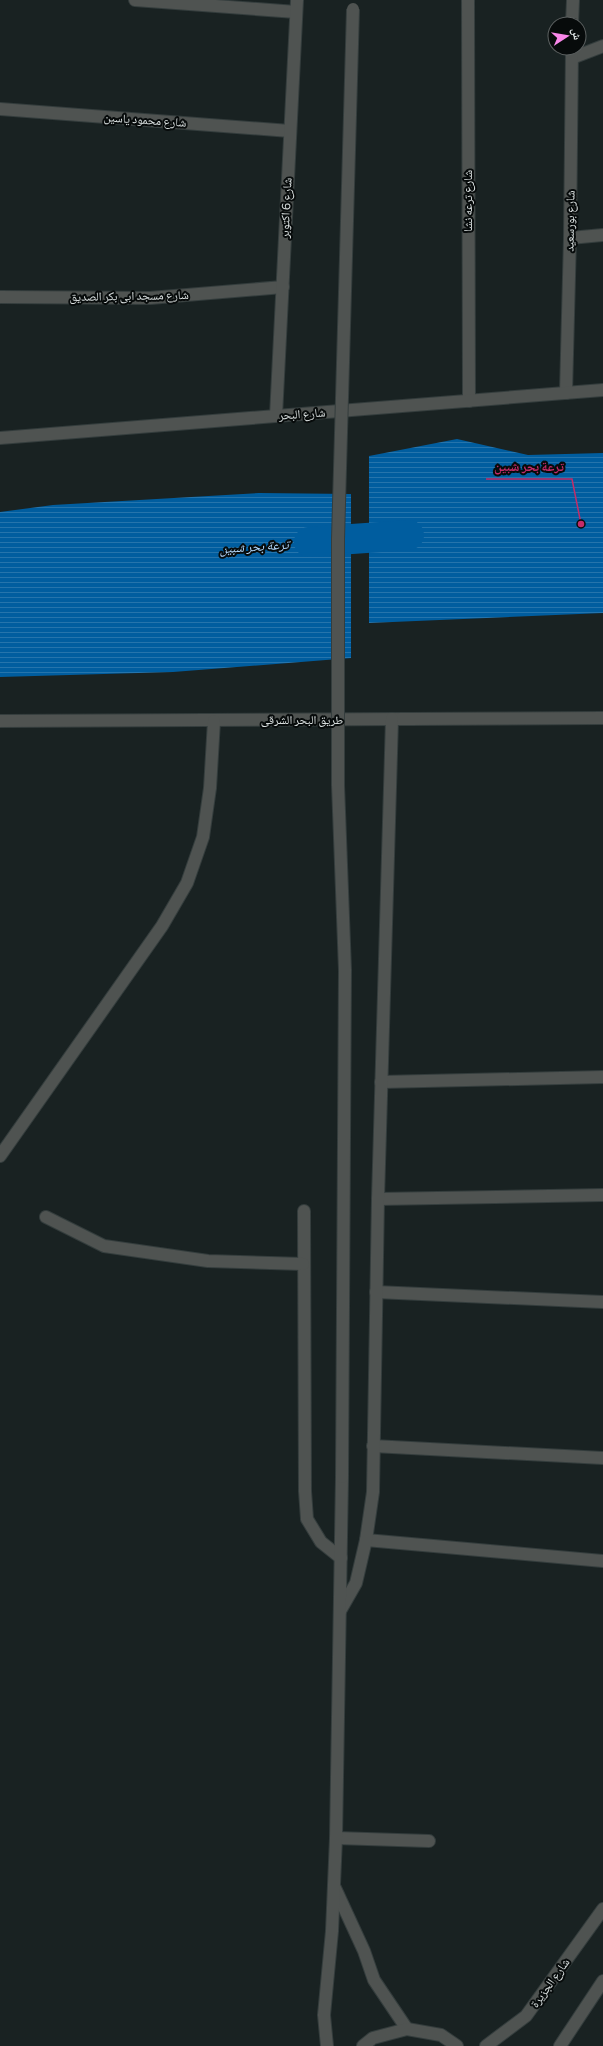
<svg xmlns="http://www.w3.org/2000/svg" width="603" height="2046" font-family="Commissioner,'Noto Naskh Arabic',sans-serif">
  <style>
    .water { fill: url(#water-rules) }
    .lines { fill: none; stroke-linecap: round; stroke-linejoin: round }
    .canal { stroke: #005d9f; stroke-width: 30 }
    .minor-casing { stroke: #343d3d; stroke-width: 14 }
    .minor { stroke: #4f5351; stroke-width: 12 }
    .minor-bridge-casing { stroke: #343d3d; stroke-width: 14; stroke-linecap: butt }
    .minor-bridge { stroke: #4f5351; stroke-width: 12 }
    .labels { text-anchor: middle; stroke-width: 4; stroke-linejoin: round; paint-order: stroke }
    .street-label { font-size: 12px; fill: #dbe1e1; stroke: #070b0b }
    .water-label { font-size: 13px; font-style: italic; fill: #b4d9fd; stroke: #070b0b }
    .leader { fill: none; stroke: #c42c68; stroke-width: 1.5 }
    .callout-dot { fill: #c42c68; stroke: #070b0b; stroke-width: 1.5 }
    .callout-label { font-size: 13px; text-anchor: middle; font-weight: bold; fill: #c42c68; stroke: #070b0b; stroke-width: 4; stroke-linejoin: round; paint-order: stroke }
  </style>
  <defs>
    <pattern id="water-rules" width="6" height="5" patternUnits="userSpaceOnUse"><rect width="6" height="5" fill="#005d9f"/><path d="M0 2.5h6" fill="none" stroke="#2574ac"/></pattern>
  </defs>
  <rect width="100%" height="100%" fill="#192222"/>
  <g class="water">
    <polygon points="457,439 528,455 603,453 603,613 369,623 369,456"/>
    <polygon points="259,493 351,494 351,658 173,672 0,677 0,512 53,505"/>
  </g>
  <g class="lines">
    <polyline class="canal" points="309,542 409,535"/>
    <g class="minor-casing">
      <g id="minor">
        <polyline points="135,0 296,12"/>
        <polyline points="468,0 469,401"/>
        <polyline points="572,24 573,0"/>
        <polyline points="572,58 603,46"/>
        <polyline points="0,109 290,131"/>
        <polyline points="570,238 603,235"/>
        <polyline points="0,297 150,298 283,287"/>
        <polyline points="566,393 570,238 572,48"/>
        <polyline points="276,416 297,0"/>
        <polyline points="0,438 603,390"/>
        <polyline points="0,721 603,718"/>
        <polyline points="381,1082 603,1077"/>
        <polyline points="0,1156 162,926 187,883 203,837 210,788 214,721"/>
        <polyline points="378,1199 603,1195"/>
        <polyline points="304,1211 305,1491 307,1519 321,1542 341,1558"/>
        <polyline points="46,1217 104,1246 208,1261 303,1264"/>
        <polyline points="376,1292 603,1302"/>
        <polyline points="373,1446 603,1458"/>
        <polyline points="366,1540 603,1561"/>
        <polyline points="340,1611 356,1583 366,1540 373,1492 378,1199 392,719"/>
        <polyline points="336,1838 429,1841"/>
        <polyline points="335,1888 364,1951 374,1980 407,2029"/>
        <polyline points="327,2046 324,2015 332,1931 336,1838 342,1477"/>
        <polyline points="363,2046 373,2038 407,2029 441,2035 457,2046"/>
        <polyline points="486,2046 526,2016 603,1909"/>
        <polyline points="560,2046 603,1981"/>
      </g>
    </g>
    <use href="#minor" class="minor"/>
    <g class="minor-bridge-casing">
      <polyline id="minor-bridge" points="342,1477 345,970 338,785 338,539 353,9"/>
    </g>
    <use href="#minor-bridge" class="minor-bridge"/>
  </g>
  <g class="labels">
    <g class="street-label">
      <text transform="translate(145 120) rotate(4)" y="4">شارع محمود ياسين</text>
      <text transform="translate(468 201) rotate(-90)" y="4">شارع ترعه نشا</text>
      <text transform="translate(286 208) rotate(-87)" y="4">شارع 6 اكتوبر</text>
      <text transform="translate(570 221) rotate(-89)" y="4">شارع بورسعيد</text>
      <text transform="translate(129 296) rotate(-1)" y="4">شارع مسجد ابى بكر الصديق</text>
      <text transform="translate(302 414) rotate(-4)" y="4">شارع البحر</text>
      <text x="302" y="724">طريق البحر الشرقى</text>
      <text transform="translate(550 1983) rotate(-54)" y="4">شارع الجزيرة</text>
    </g>
    <g class="water-label">
      <text transform="translate(254 546) rotate(-4)" y="5">ترعة بحر شبين</text>
    </g>
  </g>
  <path class="leader" d="M581 524L572 479H486"/>
  <circle class="callout-dot" cx="581" cy="524" r="4"/>
  <g class="callout-label">
    <text x="529" y="471">ترعة بحر شبين</text>
  </g>
  <g transform="translate(567 36) rotate(78)"><circle r="19" fill="#070b0b" stroke="#5c6161"/>
  <path d="M0-3L7 15L0 10L-7 15Z" fill="#f987e9"/>
  <text y="-6" font-size="11" font-weight="bold" text-anchor="middle" fill="#dbe1e1">ش</text>
  </g>
</svg>
